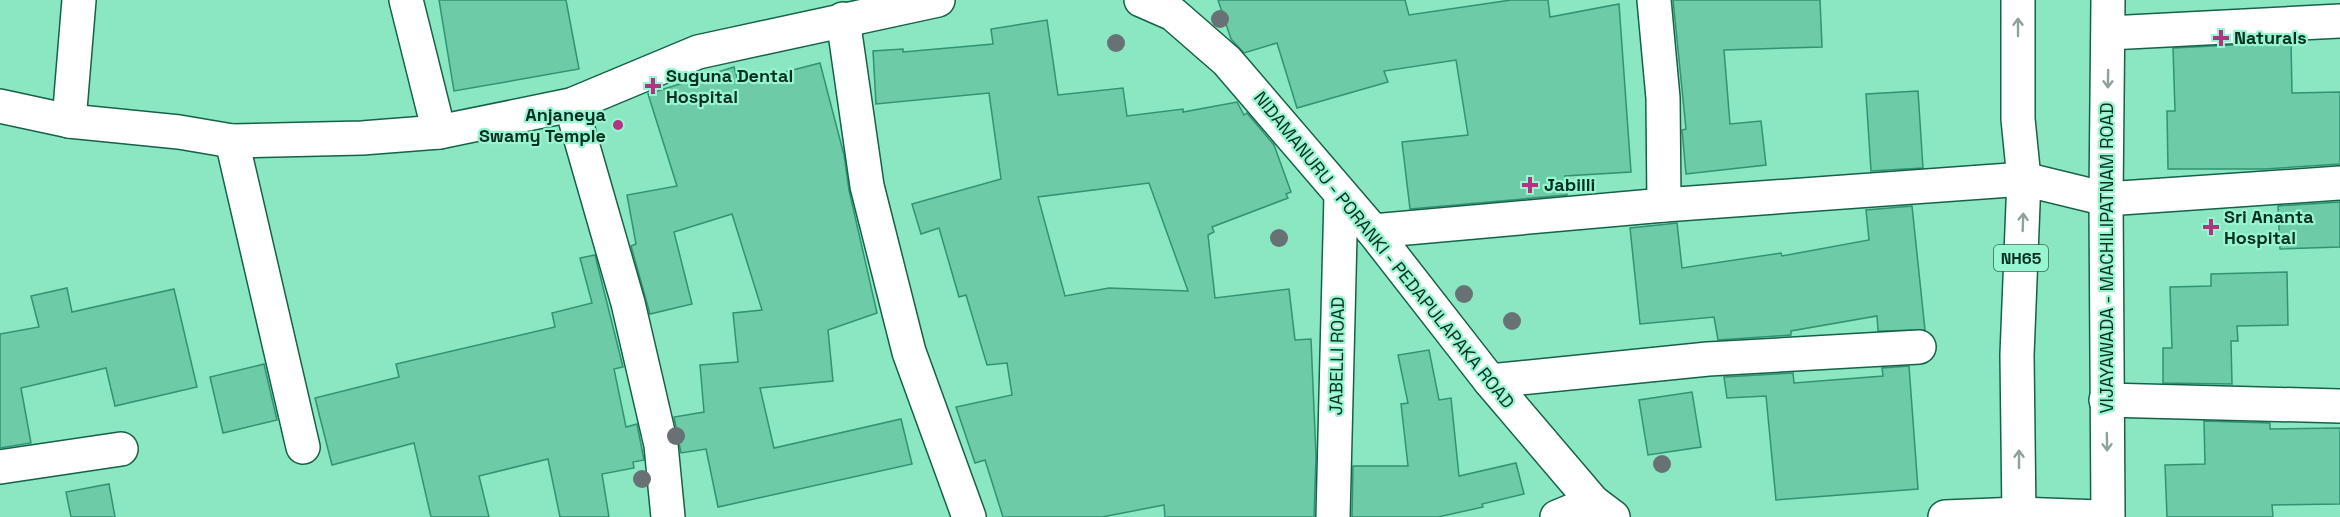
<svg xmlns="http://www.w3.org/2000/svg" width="2340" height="517" font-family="'Space Grotesk',sans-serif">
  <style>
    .building { fill: #6dcba7; stroke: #319371; stroke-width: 1.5; fill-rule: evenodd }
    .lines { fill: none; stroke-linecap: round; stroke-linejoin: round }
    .minor-casing { stroke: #156249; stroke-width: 36 }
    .secondary-casing { stroke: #156249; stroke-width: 36 }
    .trunk-casing { stroke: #156249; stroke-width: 36 }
    .minor { stroke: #fff; stroke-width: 33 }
    .secondary { stroke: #fff; stroke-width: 33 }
    .trunk { stroke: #fff; stroke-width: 33 }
    .tree { fill: #687275 }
    .oneway { stroke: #8ea19b }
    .poi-dot { fill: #b13382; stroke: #97f5cf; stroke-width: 2 }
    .labels { text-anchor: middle; stroke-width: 4.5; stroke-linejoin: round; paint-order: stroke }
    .shield { fill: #97f5cf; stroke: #2f6a54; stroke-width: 1.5 }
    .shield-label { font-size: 16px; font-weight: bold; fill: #032e20 }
    .poi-label { font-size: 18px; font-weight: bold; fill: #032e20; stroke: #97f5cf; text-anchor: start }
    .street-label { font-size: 18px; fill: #032e20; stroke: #97f5cf }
  </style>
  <rect width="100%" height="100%" fill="#8ae7c2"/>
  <g class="building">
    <polygon points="439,0 566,0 579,69 454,91"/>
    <polygon points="1218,0 1405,0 1409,15 1511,0 1548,0 1550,17 1619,4 1631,172 1565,176 1567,195 1410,209 1402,142 1468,135 1456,60 1384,71 1388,82 1297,108 1277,43 1244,53 1231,39"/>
    <polygon points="1673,0 1820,0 1822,47 1724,50 1730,124 1761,121 1766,165 1686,174 1682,130 1686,129"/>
    <path d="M1047,20l11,75 65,-7 4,28 56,-7v3l54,-10 7,13 3,-2 27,32 17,47 -5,2 2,4 -76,29 2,5 -6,3 7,63 74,-9 6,51 16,-1 5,117 -2,61h-149l-1,-12 -62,12h-99l-18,-57 -10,3 -19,-56 56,-12 -5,-32 -20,2 -21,-70 -7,2 -20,-69 -18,6 -9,-30 89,-25 -12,-86 -113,11 -3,-53 30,-2v3l90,-8 -2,-15zM1149,183l39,108 -79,-3 -44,8 -27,-99z"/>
    <polygon points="2291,42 2292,93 2340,92 2340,164 2265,169 2168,169 2167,111 2175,111 2173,48"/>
    <polygon points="820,63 844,155 849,190 877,313 828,330 833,381 760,388 774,448 901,419 912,464 718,507 706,449 681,453 674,417 704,412 700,365 738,362 733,313 762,310 732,214 674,232 692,304 650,314 631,246 636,244 627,195 677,186 648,94 734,67 739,84"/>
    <polygon points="1918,91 1923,168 1871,171 1866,94"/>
    <polygon points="2340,202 2340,247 2280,249 2278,206"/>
    <polygon points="1912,206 1925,330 1878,331 1877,316 1791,331 1791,335 1718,340 1714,317 1640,324 1630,228 1677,223 1682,268 1781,253 1782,256 1869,240 1866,210"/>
    <polygon points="595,255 623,367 614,369 626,427 637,424 644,460 633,462 634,468 602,474 609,517 560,517 548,459 479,476 489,517 431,517 414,443 332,465 315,398 399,377 396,364 555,327 552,313 592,303 580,258"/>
    <polygon points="2287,272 2288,325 2237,326 2238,341 2231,341 2232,384 2163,383 2163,348 2172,348 2170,287 2211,286 2211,274"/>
    <polygon points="67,288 72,312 174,289 197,387 115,406 106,368 21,388 31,443 0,448 0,334 39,327 31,296"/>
    <polygon points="1429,350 1439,400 1451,398 1459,476 1516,463 1524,494 1482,504 1483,507 1438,517 1352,517 1353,466 1408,466 1401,404 1408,403 1398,355"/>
    <polygon points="264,364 277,420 223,433 210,377"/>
    <polygon points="1909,366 1918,489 1776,500 1766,396 1727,398 1724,377 1793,373 1794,383 1883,376 1882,368"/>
    <polygon points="1692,392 1701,447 1648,455 1639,400"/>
    <polygon points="2204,421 2270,423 2270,429 2340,428 2340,504 2272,505 2273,517 2167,517 2165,465 2205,464"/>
    <polygon points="109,484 115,517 71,517 66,492"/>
  </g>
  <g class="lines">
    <g class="minor-casing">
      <g id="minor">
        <polyline points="406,0 439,132"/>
        <polyline points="1654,0 1663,98 1664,205"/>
        <polyline points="843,19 867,186 909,352 969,517"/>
        <polyline points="2109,33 2340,21"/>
        <polyline points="571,105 628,303 661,445 668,517"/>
        <polyline points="69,121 79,0"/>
        <polyline points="232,141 303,447"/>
        <polyline points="1373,231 1664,205 2024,179 2106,199 2340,183"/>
        <polyline points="1490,381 1708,359 1919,347"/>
        <polyline points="2106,400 2340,406"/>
        <polyline points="0,467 121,449"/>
        <polyline points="1333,517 1341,195"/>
        <polyline points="1557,517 1593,502"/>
      </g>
    </g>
    <g class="secondary-casing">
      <g id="secondary">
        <polyline points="1141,0 1173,14 1227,61 1373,231 1490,381 1593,502 1613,517"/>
        <polyline points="0,106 69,121 179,132 232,141 362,138 439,132 571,105 698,52 938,0"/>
        <polyline points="1945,517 2019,514 2100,517"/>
      </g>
    </g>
    <g class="trunk-casing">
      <g id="trunk">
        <polyline points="2018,0 2018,119 2024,179 2017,355 2019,517"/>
        <polyline points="2108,517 2106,199 2108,0"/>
      </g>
    </g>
    <use href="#minor" class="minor"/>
    <use href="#secondary" class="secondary"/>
    <use href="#trunk" class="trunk"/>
  </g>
  <g class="tree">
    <circle cx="1220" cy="19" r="9"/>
    <circle cx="1116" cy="43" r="9"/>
    <circle cx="1279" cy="238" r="9"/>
    <circle cx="1464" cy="294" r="9"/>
    <circle cx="1512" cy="321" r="9"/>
    <circle cx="676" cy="436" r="9"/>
    <circle cx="1662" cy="464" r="9"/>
    <circle cx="642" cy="479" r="9"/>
  </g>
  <defs><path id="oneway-shaft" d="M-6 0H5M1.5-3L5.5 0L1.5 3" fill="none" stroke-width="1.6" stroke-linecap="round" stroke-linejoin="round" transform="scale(1.5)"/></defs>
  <g class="oneway">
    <use href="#oneway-shaft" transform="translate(2018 27) rotate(-90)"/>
    <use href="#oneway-shaft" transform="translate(2108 79) rotate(91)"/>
    <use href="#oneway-shaft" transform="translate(2023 222) rotate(-88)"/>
    <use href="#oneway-shaft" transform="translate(2107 442) rotate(89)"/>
    <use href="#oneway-shaft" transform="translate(2019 459) rotate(-90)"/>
  </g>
  <g class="poi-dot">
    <path d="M2218 29h6v6h6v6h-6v6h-6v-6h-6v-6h6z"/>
    <path d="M650 77h6v6h6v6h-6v6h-6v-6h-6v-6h6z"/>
    <circle cx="618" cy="125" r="6"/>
    <path d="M1527 176h6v6h6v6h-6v6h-6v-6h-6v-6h6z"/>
    <path d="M2208 218h6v6h6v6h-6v6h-6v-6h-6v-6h6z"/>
  </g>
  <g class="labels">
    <rect class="shield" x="1994" y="245" width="54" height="26" rx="4.5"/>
    <g class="shield-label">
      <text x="2021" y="264">NH65</text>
    </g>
    <g class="poi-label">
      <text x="2234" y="44">Naturals</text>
      <text x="666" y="82">Suguna Dental<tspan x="666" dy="21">Hospital</tspan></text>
      <text x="606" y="121" text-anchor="end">Anjaneya<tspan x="606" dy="21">Swamy Temple</tspan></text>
      <text x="1544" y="191">Jabilli</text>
      <text x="2224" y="223">Sri Ananta<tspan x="2224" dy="21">Hospital</tspan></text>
    </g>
    <g class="street-label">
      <text transform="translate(1384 250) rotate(51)" y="6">NIDAMANURU - PORANKI - PEDAPULAPAKA ROAD</text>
      <text transform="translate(2107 258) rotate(-90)" y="6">VIJAYAWADA - MACHILIPATNAM ROAD</text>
      <text transform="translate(1337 356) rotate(-89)" y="6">JABELLI ROAD</text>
    </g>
  </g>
</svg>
